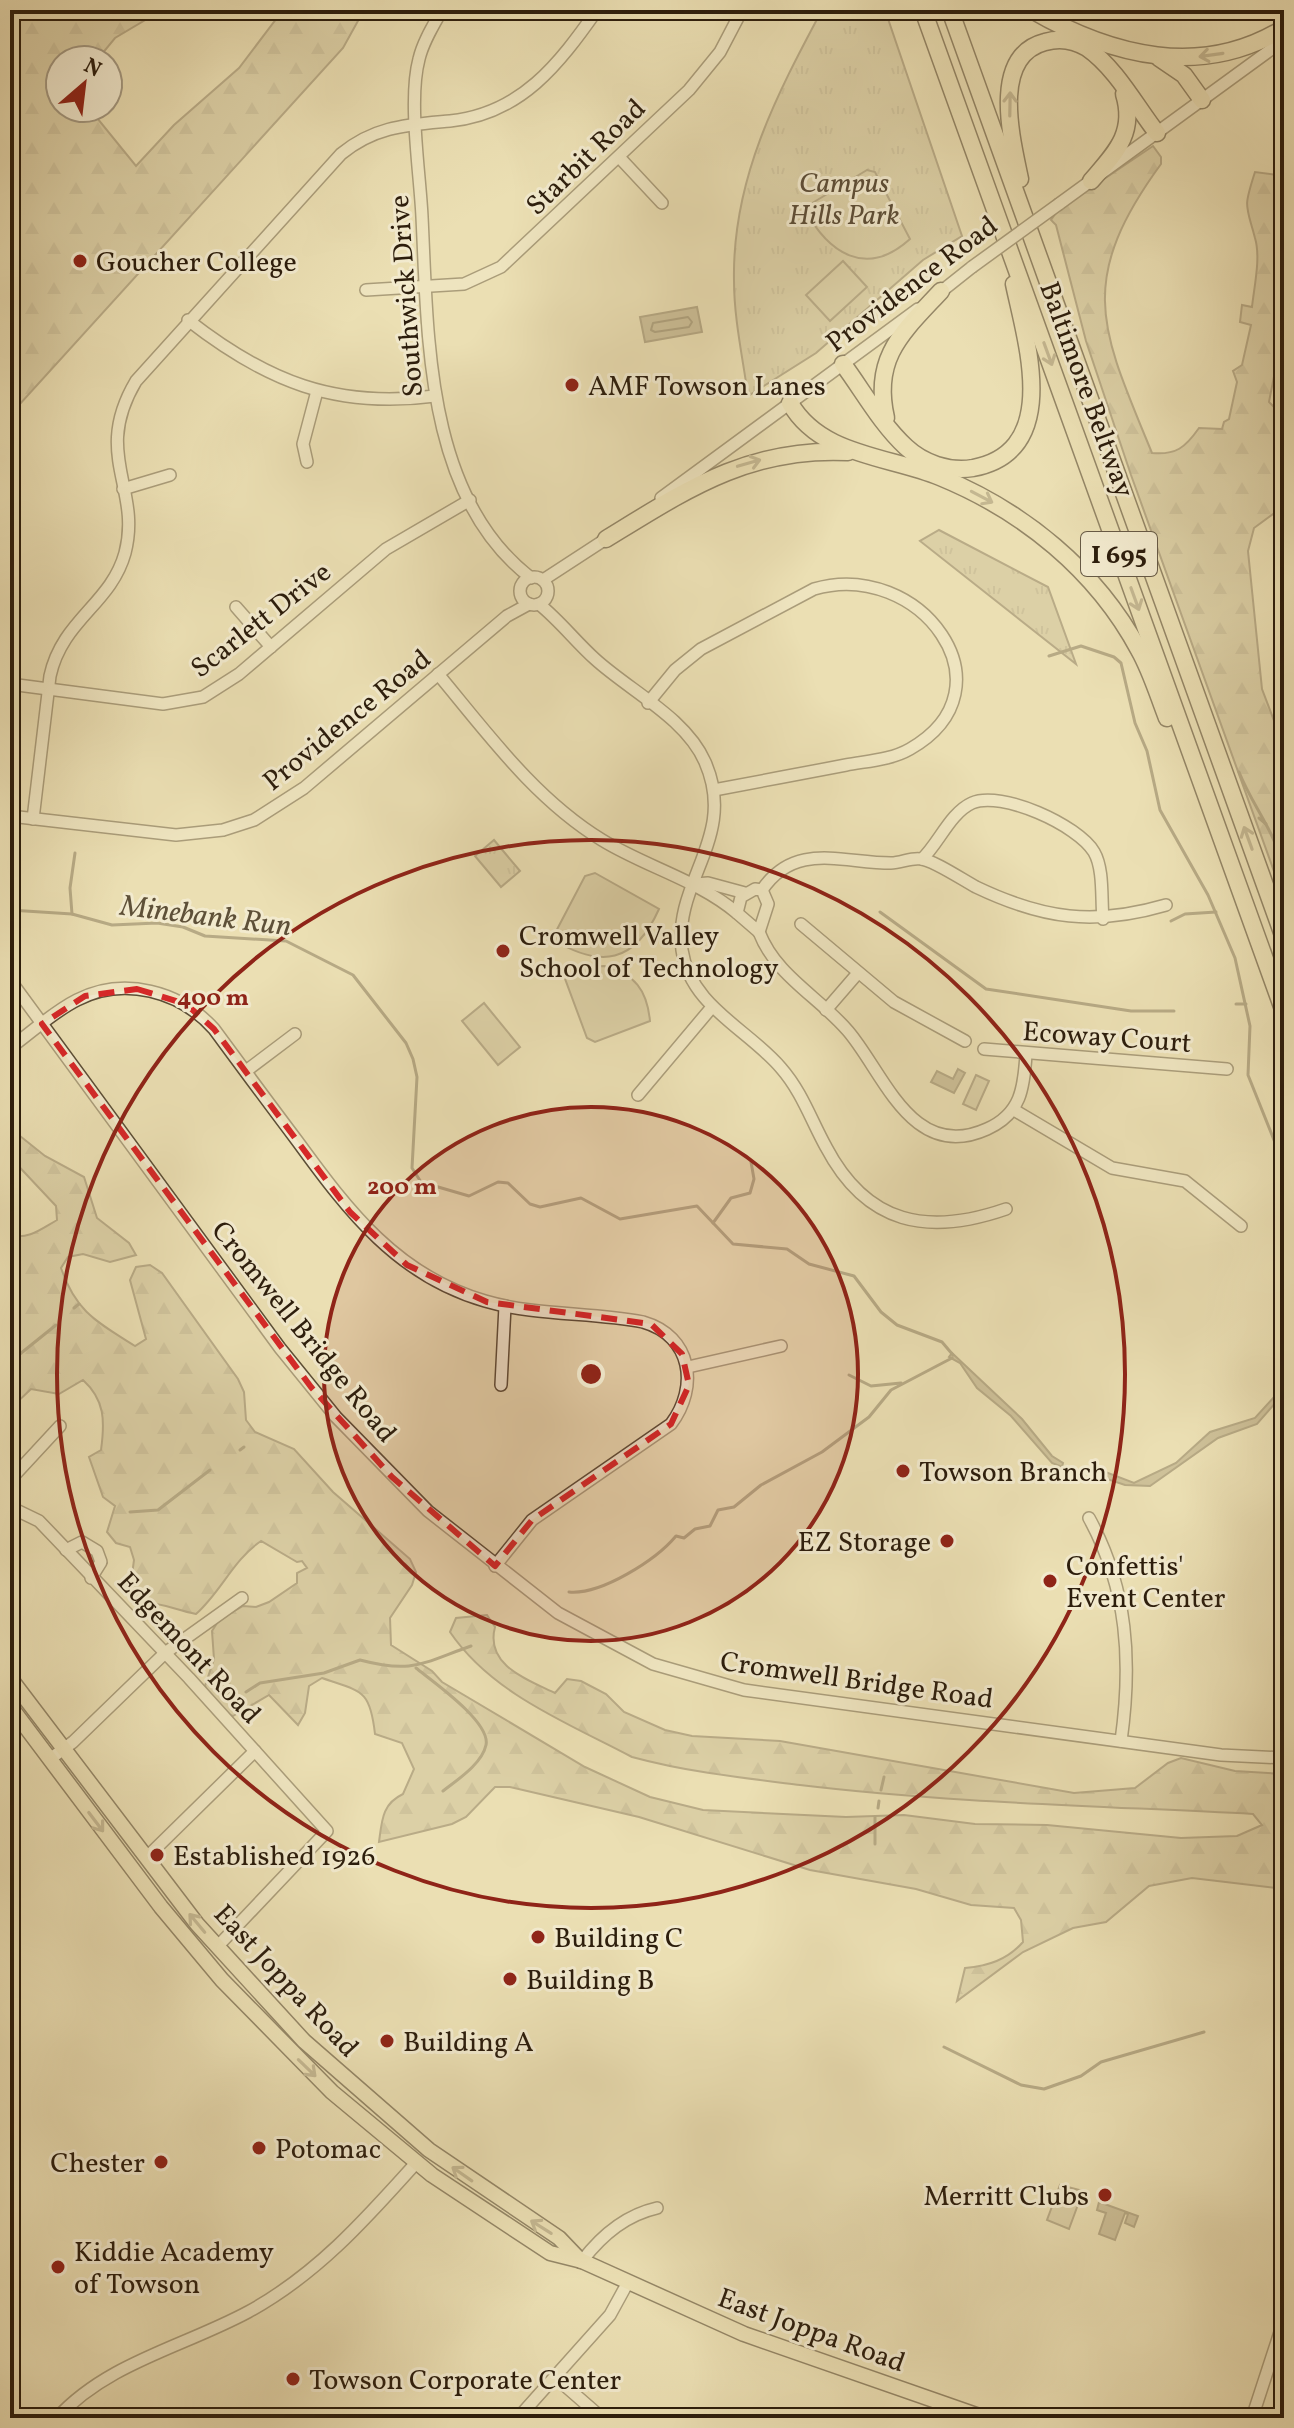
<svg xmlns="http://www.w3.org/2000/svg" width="1294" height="2428" font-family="Vollkorn,serif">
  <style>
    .forest { fill: url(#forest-firs); stroke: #7c6e52; stroke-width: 2 }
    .park { fill: url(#park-tufts); stroke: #7c6e52; stroke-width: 2 }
    .garden { fill: #cbbe97; stroke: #7c6e52; stroke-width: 2 }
    .water { fill: #aa9d7a; stroke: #786a4e; stroke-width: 2 }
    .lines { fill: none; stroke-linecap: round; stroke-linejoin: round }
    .shore { stroke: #6b5d43; stroke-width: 2 }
    .stream { stroke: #786a4e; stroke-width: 3 }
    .minor-casing { stroke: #5c4e36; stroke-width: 14 }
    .major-casing { stroke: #2c1d0c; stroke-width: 17 }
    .highway-casing { stroke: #2c1d0c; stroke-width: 19 }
    .minor { stroke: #f2eace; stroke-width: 11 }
    .major { stroke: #ebdfb3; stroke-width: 14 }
    .highway { stroke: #ebdfb3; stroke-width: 16 }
    .minor-bridge-casing { stroke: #5c4e36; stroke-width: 14; stroke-linecap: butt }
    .minor-bridge { stroke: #f2eace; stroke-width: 11 }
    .oneway { stroke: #958868 }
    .marked { fill: none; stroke: #d62828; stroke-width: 6; stroke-dasharray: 16 10; stroke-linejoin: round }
    .ring { fill: none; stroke: #8f2418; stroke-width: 4 }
    .poi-dot { fill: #8f2418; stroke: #f2eace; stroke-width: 3 }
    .labels { text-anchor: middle; stroke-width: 6; stroke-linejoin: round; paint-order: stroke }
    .shield { fill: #f2eace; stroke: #675a46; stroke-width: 2 }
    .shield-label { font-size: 26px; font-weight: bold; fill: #2c1d0c }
    .street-label { font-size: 28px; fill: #2c1d0c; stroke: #f2eace }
    .park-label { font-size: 28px; font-style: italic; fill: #5c4d36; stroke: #f2eace }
    .poi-label { font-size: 28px; fill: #2c1d0c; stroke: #f2eace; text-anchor: start }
    .water-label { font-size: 30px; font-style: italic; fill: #5e5038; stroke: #f2eace }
    .centre { fill: #8f2418; stroke: #f2eace; stroke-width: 4 }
    .ring-label { font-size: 24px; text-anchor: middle; font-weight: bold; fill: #8f2418; stroke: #f2eace; stroke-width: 6; stroke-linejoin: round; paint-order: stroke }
  </style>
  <defs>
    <pattern id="forest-firs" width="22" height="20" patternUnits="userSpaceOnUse" patternTransform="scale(2)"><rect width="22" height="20" fill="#cbbe97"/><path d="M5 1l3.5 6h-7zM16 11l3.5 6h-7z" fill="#aea381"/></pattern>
    <pattern id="park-tufts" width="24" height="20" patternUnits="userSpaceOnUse" patternTransform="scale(2)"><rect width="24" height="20" fill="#cbbe97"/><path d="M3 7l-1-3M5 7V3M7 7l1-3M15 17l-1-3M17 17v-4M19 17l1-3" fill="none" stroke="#aea381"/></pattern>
  </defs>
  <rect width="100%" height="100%" fill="#ebdfb3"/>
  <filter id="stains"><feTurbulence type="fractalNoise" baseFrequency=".0025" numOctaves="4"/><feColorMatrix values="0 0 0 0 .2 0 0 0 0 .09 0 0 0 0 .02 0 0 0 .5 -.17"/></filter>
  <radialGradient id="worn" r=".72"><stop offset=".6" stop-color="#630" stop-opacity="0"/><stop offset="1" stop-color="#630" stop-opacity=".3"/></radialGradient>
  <g class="forest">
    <polygon points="10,10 162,10 115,38 97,60 60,60 60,108 89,108 136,166 174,125 239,68 283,10 364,10 343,48 10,415"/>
    <path d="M1153,146l8,11v7c-86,118 -60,165 -9,289 24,2 33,-5 47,-25l23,1 2,-7 5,-3 8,-37 -4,-11 9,-6 9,-40 -11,-3 2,-17 10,2c2,-20 9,-49 3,-69 -9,-34 -12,-29 0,-66l29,4v149l-15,77 15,15v89l-30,22 -6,23 14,138 22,58 -6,36 6,25v91l-153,-424 -45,-134 -30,-116 -5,-5 7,-10z"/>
    <path d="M10,1128l35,28 39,21 13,41 32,25 7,12 -26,7 -27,-8 -15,3 -7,11c15,44 36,54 74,78l11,-7 -16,-59 6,-13 14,-2 12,8 76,106 6,13 2,28 9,12 39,17 39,43 77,67 6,13 -4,13 -22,33 1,27 41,26 10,11 143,85 65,30 53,13 143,7 58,-2 71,9 72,1 134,13 56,-2 25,-11 -9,-11c-151,-8 -303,-11 -453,-29 -57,-7 -113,-13 -168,-28 -64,-34 -140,-63 -182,-125l6,-14 31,-3 8,12c-10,38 31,52 60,66l12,-14 14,2 25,13 18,18 41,18 27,6 88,5 294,52 61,-5 33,-25 13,-5 54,13 49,3v115l-92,-11 -43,8 -43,36 -33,6 -50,24 -66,49 8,-33c23,-2 42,-8 58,-26l-2,-22 -7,-12 -43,-3 -55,-16 -106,-19 -171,-53 -129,-30h-15l-29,30 -14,7 -73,18c3,-22 3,-38 24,-48l11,-25 -12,-26 -27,-9c-5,-45 -13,-42 -53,-56l-13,8 -4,27 -7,12 -29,-30 -36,21 -14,-5 -14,-25 9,-27 -2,-28 7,-11 24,-14 13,1 13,-5 28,-19v-10l10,-5 -5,-7 -5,1 -36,-21c-28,19 -40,51 -65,73 -21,-4 -35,-12 -57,-12l-9,-12 4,-30 -4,-13 -14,-4 -9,-11 8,-26 -12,-9 -14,-40 12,-7c4,-29 4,-50 -18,-70l-24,14 -28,-5 -21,20v-174c18,5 31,-6 47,-15l-1,-14 -46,-49z"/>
  </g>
  <g class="park">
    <path d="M822,10h63l77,226 -39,24 -107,93 -68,43c-5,-37 -14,-77 -14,-115 -2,-101 42,-185 88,-271z"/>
    <polygon points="939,530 1048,587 1076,664 920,541"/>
    <polygon points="494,840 520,871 501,887 475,856"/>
  </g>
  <g class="garden">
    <path d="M867,170l8,2 35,67c-44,40 -82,14 -106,-31z"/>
    <polygon points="843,261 867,287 830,321 806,295"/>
    <path d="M595,873l64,36c-24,54 -58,60 -107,30l33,-63z"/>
    <path d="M604,966c31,8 43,24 46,55l-55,21 -8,-4 -23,-62 24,-9z"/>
    <polygon points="484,1003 520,1047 498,1065 462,1021"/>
    <polygon points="976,1075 989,1081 976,1110 963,1104"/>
    <polygon points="1060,2185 1083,2191 1069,2229 1047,2220"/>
  </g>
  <g class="water">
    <polygon points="697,307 702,332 645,342 640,317"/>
    <polygon points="958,1069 965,1073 954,1093 931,1082 937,1071 953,1079"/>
    <polygon points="952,1353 1022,1419 1052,1456 1063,1463 1062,1467 1052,1463 1011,1416 977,1388 960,1363 949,1357"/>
    <polygon points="1284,1386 1284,1393 1257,1424 1218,1438 1150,1486 1125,1485 1104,1478 1103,1471 1134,1483 1176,1463 1210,1432 1255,1418"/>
    <polygon points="1099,2202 1138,2216 1134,2227 1125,2223 1128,2214 1125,2213 1115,2240 1099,2234 1106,2213 1097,2210"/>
  </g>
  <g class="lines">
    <polygon class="shore" points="688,317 692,322 689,327 655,332 651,330 653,323"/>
    <g class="stream">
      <polyline points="1049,656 1081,646 1114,657 1121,663 1135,723 1147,751 1160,810 1208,895 1235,958 1250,1026 1248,1075 1284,1165"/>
      <path d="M1239,772c14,35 37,61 45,98"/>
      <polyline points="1259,818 1266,824"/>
      <polyline points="10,910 72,914 112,925 157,923 183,927 205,936 286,941 353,975 406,1043 413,1059 417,1077 412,1168 421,1182 469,1196 498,1182 508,1183 530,1204 540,1207 581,1198 620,1219 697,1206 733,1244 787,1249 809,1264 854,1276 881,1312 897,1325 942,1342 953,1355"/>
      <polyline points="880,912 986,989 1131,1011 1174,1011"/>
      <polyline points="72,914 70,888 75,853"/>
      <polyline points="1171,921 1185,914 1216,912"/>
      <polyline points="1236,1004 1246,1004"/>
      <polyline points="713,1223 731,1198 750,1193 754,1179 751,1162"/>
      <polyline points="74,1308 79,1304"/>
      <polyline points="10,1362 56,1325"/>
      <polyline points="849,1375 871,1386 901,1383"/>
      <polyline points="240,1450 244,1447"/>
      <polyline points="130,1512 158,1510 210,1470"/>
      <path d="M569,1592c32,3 87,-32 107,-56l8,2 11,-9 15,-3 8,-16 16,-3 27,-22 61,-33 47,-35 22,-27 61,-32"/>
      <path d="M416,1668c16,13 75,54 70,77 -4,19 -29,35 -43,46"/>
      <path d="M246,1692l14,-9 64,-10 36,-13c53,14 62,3 111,-14"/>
      <polyline points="881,1790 884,1777"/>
      <polyline points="878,1808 879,1801"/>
      <polyline points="875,1844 875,1817"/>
      <polyline points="944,2047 1021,2085 1044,2089 1081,2076 1101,2062 1204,2032"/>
    </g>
    <g class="minor-casing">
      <g id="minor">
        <path d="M442,10c-9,16 -19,32 -23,49 -11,41 1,114 3,158 6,119 3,280 109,361"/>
        <polyline points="619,157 662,203"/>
        <polyline points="1059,204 1284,40"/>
        <polyline points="366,290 464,284 501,267 689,90 720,52 742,10"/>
        <polyline points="938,294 972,267"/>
        <path d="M188,320c78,61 147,89 247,76"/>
        <polyline points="307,462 303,444 317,391"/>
        <polyline points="123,489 170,475"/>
        <polyline points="661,498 918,309"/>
        <polyline points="10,530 11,528"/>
        <circle cx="534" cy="591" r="14"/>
        <polyline points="543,580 609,537"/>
        <path d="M539,604c21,17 37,38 56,55 35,32 91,59 110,103 33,75 -32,119 -23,188 8,56 66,79 99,118 21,24 30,52 45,79 41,78 102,89 180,62"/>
        <polyline points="236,607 271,647"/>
        <path d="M438,674c50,60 97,125 164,166 44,27 96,40 135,73"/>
        <polyline points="10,684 163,704 203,697 239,674 386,549 470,500"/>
        <path d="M648,703l27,-33 26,-21 113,-60c105,-31 203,99 96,160 -19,11 -43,12 -64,16 -44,8 -88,17 -132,25"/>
        <polyline points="10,816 176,835 223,830 254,820 304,788 507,616 529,604"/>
        <path d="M33,819l17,-143c12,-56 61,-72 75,-123 17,-65 -33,-98 11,-172l205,-227c34,-28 66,-29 109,-33 71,-7 109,-57 147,-111"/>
        <path d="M922,859c17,-16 28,-46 50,-56 29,-13 106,22 122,49 10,17 7,47 9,67"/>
        <polyline points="695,884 708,883 745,893"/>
        <polygon points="755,889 762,890 768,904 759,932 737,913 741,897"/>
        <path d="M762,890c33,-49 80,-27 129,-27 10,0 21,-6 30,-4 12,1 42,21 55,28 67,32 118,39 190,18"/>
        <polyline points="801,924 894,1002 965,1041"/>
        <path d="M759,932c17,44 59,64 89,99 36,42 64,132 139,98 34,-15 37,-41 39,-75"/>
        <polyline points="10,980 280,1348 336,1417 428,1511 558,1613 653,1664 744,1690 1221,1755 1284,1758"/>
        <polyline points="826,1010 858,973"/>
        <path d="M10,1048c22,-16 43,-36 67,-48 47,-24 103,-9 137,29 28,38 56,76 84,113 51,70 100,134 187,159 51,15 106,11 158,21 49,14 56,65 28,102l-139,96 -37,46"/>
        <polyline points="984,1049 1227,1069"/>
        <polyline points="246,1071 295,1034"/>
        <polyline points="638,1095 712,1007"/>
        <polyline points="1014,1110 1112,1168 1185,1181 1241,1226"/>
        <polyline points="688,1367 781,1346"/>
        <polyline points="501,1385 505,1306"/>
        <polyline points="10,1480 60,1426"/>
        <polyline points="10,1507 39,1521 189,1678 327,1831 217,1947"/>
        <path d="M1089,1518c39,71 43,144 32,223"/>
        <polyline points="66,1550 82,1542 97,1551 101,1562 91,1578"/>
        <polyline points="50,1759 73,1742 165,1653 242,1598"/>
        <polyline points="146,1858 255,1751"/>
        <path d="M582,2261c19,-25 44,-46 75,-53"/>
        <polyline points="555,2377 602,2418"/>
        <path d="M57,2418c50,-55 126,-71 191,-106 68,-37 117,-92 168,-149"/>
        <polyline points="518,2418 610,2315 627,2284"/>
        <polyline points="1252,2418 1284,2320"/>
      </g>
    </g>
    <g class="major-casing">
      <g id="major">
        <polyline points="10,1678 197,1924 304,2041 429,2150 559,2238 581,2261"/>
        <polyline points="10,1706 161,1907 222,1980 332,2092 432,2175 550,2253 582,2261 744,2334 985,2418"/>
      </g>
    </g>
    <g class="highway-casing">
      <g id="highway">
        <polyline points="923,10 1284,1012"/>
        <polyline points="950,10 1284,938"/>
        <path d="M1032,10c79,46 170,69 252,18"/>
        <polyline points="1159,58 1184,75 1202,100"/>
        <path d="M1020,179c-8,-39 -30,-123 25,-137 14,-4 29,-2 42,6 29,20 49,58 70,85"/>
        <path d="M1091,181c24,-28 45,-48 33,-87"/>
        <path d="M843,364c20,27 38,60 63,83 17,16 43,25 67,21 89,-17 53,-126 41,-184"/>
        <path d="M790,403c30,53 99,53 150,74 83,34 156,93 199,173 12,21 19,45 28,68"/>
        <path d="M886,418c-14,-61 17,-86 55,-127"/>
        <path d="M606,539c80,-49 143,-92 242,-87"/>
      </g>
    </g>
    <use href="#minor" class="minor"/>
    <use href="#major" class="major"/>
    <use href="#highway" class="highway"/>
    <g class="minor-bridge-casing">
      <polyline id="minor-bridge" points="972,267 1059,204"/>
    </g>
    <use href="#minor-bridge" class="minor-bridge"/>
  </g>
  <defs><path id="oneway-shaft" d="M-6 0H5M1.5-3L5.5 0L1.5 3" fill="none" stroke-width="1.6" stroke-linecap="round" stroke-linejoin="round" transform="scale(2)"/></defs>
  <g class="oneway">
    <use href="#oneway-shaft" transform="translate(1211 55) rotate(172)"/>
    <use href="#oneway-shaft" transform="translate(1010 104) rotate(-89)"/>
    <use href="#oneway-shaft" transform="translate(1048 354) rotate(70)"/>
    <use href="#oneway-shaft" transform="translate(749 463) rotate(-16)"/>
    <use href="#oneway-shaft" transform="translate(982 497) rotate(28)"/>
    <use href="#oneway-shaft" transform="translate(1135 599) rotate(70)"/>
    <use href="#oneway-shaft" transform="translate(1248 838) rotate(-110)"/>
    <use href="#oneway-shaft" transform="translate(96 1822) rotate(53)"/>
    <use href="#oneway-shaft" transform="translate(197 1923) rotate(-130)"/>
    <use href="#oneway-shaft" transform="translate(307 2068) rotate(44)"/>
    <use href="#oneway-shaft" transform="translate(462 2174) rotate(-145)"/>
    <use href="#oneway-shaft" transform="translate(541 2227) rotate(-148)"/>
  </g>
  <path d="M0 0H1294V2428H0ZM137,989l49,15 28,25 136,183 57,53 80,37 164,22 31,30 7,31 -18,39 -139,96 -37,46 -103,-89 -81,-90 -269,-363 43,-28z" fill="#ebdfb3" fill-opacity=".55" fill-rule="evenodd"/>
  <path class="marked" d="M137,989l49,15 28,25 136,183 57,53 80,37 164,22 31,30 7,31 -18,39 -139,96 -37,46 -103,-89 -81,-90 -269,-363 43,-28z"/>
  <circle cx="591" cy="1374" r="267" fill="#8f2418" fill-opacity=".12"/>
  <g class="ring">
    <circle cx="591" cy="1374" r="267"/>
    <circle cx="591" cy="1374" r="534"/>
  </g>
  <g class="poi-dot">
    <circle cx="80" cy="261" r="8"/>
    <circle cx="572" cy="385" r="8"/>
    <circle cx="503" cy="951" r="8"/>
    <circle cx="903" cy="1471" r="8"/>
    <circle cx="947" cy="1541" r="8"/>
    <circle cx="1050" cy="1581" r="8"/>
    <circle cx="157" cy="1855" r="8"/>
    <circle cx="538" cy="1937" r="8"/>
    <circle cx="510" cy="1979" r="8"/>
    <circle cx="387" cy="2041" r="8"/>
    <circle cx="259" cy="2148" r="8"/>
    <circle cx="161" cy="2162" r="8"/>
    <circle cx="1105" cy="2195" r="8"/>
    <circle cx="58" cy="2267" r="8"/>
    <circle cx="293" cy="2379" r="8"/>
  </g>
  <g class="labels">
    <rect class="shield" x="1081" y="532" width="76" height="44" rx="6"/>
    <g class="shield-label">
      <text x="1119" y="563">I 695</text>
    </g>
    <g class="street-label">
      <text transform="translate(585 156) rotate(-44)" y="10">Starbit Road</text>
      <text transform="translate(911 283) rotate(-37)" y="10">Providence Road</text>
      <text transform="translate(405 296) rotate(-94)" y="10">Southwick Drive</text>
      <text transform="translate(1088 389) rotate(70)" y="10">Baltimore Beltway</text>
      <text transform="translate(260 619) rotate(-38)" y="10">Scarlett Drive</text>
      <text transform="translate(346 719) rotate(-39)" y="10">Providence Road</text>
      <text transform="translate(1107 1036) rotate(4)" y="10">Ecoway Court</text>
      <text transform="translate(305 1331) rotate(51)" y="10">Cromwell Bridge Road</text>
      <text transform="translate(190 1647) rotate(47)" y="10">Edgemont Road</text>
      <text transform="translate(857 1679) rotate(8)" y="10">Cromwell Bridge Road</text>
      <text transform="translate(287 1980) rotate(47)" y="10">East Joppa Road</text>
      <text transform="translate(812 2329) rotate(20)" y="10">East Joppa Road</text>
    </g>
    <g class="park-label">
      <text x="844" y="192">Campus<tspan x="844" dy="32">Hills Park</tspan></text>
    </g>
    <g class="poi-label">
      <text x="96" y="271">Goucher College</text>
      <text x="588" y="395">AMF Towson Lanes</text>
      <text x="519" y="945">Cromwell Valley<tspan x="519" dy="32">School of Technology</tspan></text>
      <text x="919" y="1481">Towson Branch</text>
      <text x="931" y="1551" text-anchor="end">EZ Storage</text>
      <text x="1066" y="1575">Confettis'<tspan x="1066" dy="32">Event Center</tspan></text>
      <text x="173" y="1865">Established 1926</text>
      <text x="554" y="1947">Building C</text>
      <text x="526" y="1989">Building B</text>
      <text x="403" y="2051">Building A</text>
      <text x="275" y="2158">Potomac</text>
      <text x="145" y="2172" text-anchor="end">Chester</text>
      <text x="1089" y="2205" text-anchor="end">Merritt Clubs</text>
      <text x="74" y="2261">Kiddie Academy<tspan x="74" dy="32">of Towson</tspan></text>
      <text x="309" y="2389">Towson Corporate Center</text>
    </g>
    <g class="water-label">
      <text transform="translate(206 915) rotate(7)" y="10">Minebank Run</text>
    </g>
  </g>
  <circle cx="591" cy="1374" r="12" class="centre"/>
  <g class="ring-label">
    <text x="213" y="1005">400 m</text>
    <text x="402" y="1194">200 m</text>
  </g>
  <rect width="1294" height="2428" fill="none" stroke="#ebdfb3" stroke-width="40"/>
  <rect x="12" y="12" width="1270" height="2404" fill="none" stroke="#2c1d0c" stroke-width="4"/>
  <rect x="20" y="20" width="1254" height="2388" fill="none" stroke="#2c1d0c" stroke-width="2"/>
  <g transform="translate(84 84) rotate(28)"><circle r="38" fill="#f2eace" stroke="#a39880" stroke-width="2"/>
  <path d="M0-6L14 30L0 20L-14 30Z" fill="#8f2418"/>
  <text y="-12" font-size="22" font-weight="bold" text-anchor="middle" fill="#2c1d0c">N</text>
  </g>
  <rect width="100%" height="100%" filter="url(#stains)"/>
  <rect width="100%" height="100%" fill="url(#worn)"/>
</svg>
